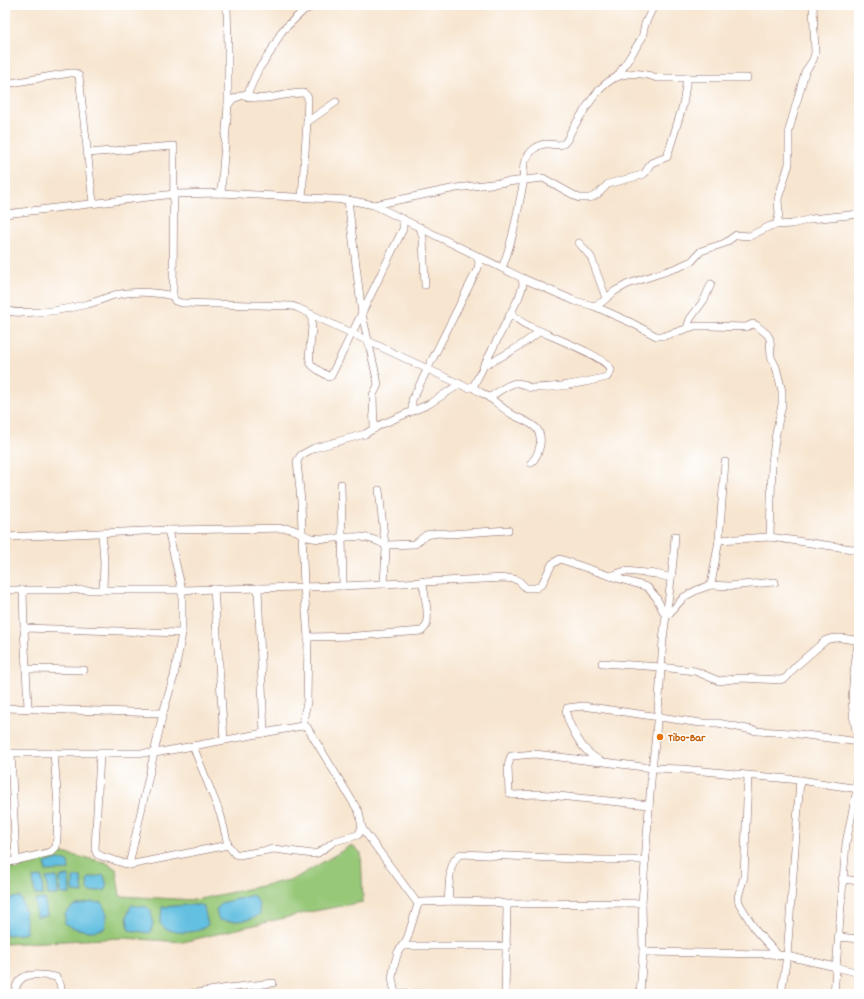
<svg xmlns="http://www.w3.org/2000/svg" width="864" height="999" font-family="Dekko,sans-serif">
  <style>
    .green { fill: #97c878; stroke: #707452 }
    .water { fill: #63c0e1; stroke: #567086 }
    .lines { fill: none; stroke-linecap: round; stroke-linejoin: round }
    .minor-casing { stroke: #876464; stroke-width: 8 }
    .minor { stroke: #fff; stroke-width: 7 }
    .food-dot { fill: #e8710a; stroke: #fff; stroke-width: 1.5 }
    .labels { text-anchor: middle; stroke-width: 3; stroke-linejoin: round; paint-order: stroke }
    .food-label { font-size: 12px; font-weight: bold; fill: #c56008; stroke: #fff; text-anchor: start }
  </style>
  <rect width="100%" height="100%" fill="#fff"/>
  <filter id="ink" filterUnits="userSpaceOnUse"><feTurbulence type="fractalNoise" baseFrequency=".025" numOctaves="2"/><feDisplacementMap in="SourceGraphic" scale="8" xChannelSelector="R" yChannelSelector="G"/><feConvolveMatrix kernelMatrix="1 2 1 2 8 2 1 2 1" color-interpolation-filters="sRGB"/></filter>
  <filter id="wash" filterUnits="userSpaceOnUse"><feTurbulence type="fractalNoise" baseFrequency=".012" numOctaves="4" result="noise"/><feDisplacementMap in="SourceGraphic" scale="16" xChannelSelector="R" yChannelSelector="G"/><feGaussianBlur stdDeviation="0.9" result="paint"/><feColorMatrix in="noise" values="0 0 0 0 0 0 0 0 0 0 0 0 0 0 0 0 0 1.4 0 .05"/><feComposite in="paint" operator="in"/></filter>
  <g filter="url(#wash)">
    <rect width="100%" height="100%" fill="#f7e5cf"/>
    <polygon class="green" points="352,845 361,853 363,902 309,912 183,942 123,938 5,944 5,866 62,853 105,862 116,869 120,896 195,900 294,879"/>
    <g class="water">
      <polygon points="59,859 68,862 69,870 46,871 45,863"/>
      <polygon points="104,875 107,886 106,890 91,892 88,890 87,881 89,878"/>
      <polygon points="69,876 70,894 61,894 60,877"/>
      <polygon points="42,877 43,895 35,895 33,878"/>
      <polygon points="57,877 58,895 48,895 46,878"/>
      <polygon points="73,877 81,877 83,893 73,892"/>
      <path d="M253,895l6,9 1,10c-9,8 -30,8 -41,6l-3,-9 5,-8z"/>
      <path d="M20,897c6,11 6,24 6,36l-4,1 -17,1v-36z"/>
      <polygon points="45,899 47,916 36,917 35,900"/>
      <path d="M92,902l10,1 5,11 -2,14c-12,6 -28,2 -40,-4v-10l8,-8z"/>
      <polygon points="131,905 147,907 151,911 153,924 150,933 129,930 127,917"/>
      <path d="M187,905h14l3,2 4,18c-12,9 -37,11 -48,-1l2,-17z"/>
    </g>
  </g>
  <g filter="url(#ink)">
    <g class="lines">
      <g class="minor-casing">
        <g id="minor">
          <polyline points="617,77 642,38 645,24 654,5"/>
          <polyline points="5,84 70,73 75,73 79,76 93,203"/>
          <path d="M244,95c20,9 40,-3 60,-2l4,4 -1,25"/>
          <polyline points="228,105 233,99 248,93 258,70 270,53 282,31 304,10 318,5"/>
          <polyline points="87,153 174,146 173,296 175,301 182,303 292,306 298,308 468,388 474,385 519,297 523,285 522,278"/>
          <polyline points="221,193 228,105 228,45 227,5"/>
          <polyline points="302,198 307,122 336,102"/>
          <polyline points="348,200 362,314 378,384 377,387 373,395 374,429"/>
          <polyline points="374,205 456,188 543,178 579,198 590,198 598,194 608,184 642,175 645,173 651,163 667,157 683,105 687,78"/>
          <polyline points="5,214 174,194 221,193 348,200 374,205 522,278 575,301 590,305 594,306 602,302 615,291 628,284 679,267 692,261 701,251 725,243 736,235 750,236 770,226 776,225 792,224 811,219 859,214"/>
          <polyline points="776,225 779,215 778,199 789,164 789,130 805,72 813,60 815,53 813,5"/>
          <polyline points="420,227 423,238 425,285"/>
          <polyline points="579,243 591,257 606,298"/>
          <path d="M502,268c11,-27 15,-55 21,-83 1,-7 -1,-17 2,-24 4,-9 13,-18 23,-17 5,0 11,2 15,0 6,-3 6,-11 10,-16 22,-33 36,-67 84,-50h90"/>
          <polyline points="594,306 632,323 656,336 664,336 695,326 710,326 746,327 753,324 756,325 767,334 770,339 771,357 776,367 782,391 782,405 776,433 772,462 770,537"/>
          <path d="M5,311c28,4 56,0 83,-7 9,-2 17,-6 26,-9 19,-4 40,-3 59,1"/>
          <path d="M311,314c4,13 -5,42 0,50 3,5 13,9 18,13l2,-1 72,-147v-10"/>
          <polyline points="687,328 690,319 704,300 711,284"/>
          <path d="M484,365c19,-8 40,-21 56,-34"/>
          <path d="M472,387c6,4 12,7 18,11 8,6 15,12 23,17 7,4 18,7 24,14 7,10 2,26 -6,34"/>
          <path d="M489,398c8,-5 18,-14 27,-15 6,-1 10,4 15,5 23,0 53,-5 76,-11l4,-7c-5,-14 -64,-35 -80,-43 -8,-4 -15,-7 -20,-15"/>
          <polyline points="412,411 412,400 478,268 479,263 477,256"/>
          <polyline points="341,484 343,586"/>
          <polyline points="379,490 385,545 415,544 426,535 438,533 450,534 508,530"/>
          <polyline points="102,533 104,562 103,590"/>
          <path d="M675,536c-1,14 -2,29 -4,43 -2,20 -6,40 -8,61 -3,43 -5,85 -11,128l-48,-6c-6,-2 -11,-5 -16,-10 -7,-6 -25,-35 -21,-44l16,-2 118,17h17l39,8 34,2 68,9"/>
          <path d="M5,537l163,-7 118,-2c12,1 16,8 26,10 26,4 46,-9 73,7l1,4 -2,35"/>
          <polyline points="719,540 770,537 859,550"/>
          <polyline points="610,576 625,571 656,574 671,578"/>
          <polyline points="711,585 729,586 775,582"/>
          <polyline points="258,588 264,733"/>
          <polyline points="214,589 224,740"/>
          <polyline points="5,590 182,590 343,586 505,578 514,579 519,581 526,588 536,588 542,584 552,564 560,559 610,576 647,587 656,597 666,617 684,597 697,590 711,585 719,540 725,462"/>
          <polyline points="23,590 24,628 28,708"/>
          <polyline points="24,628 182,633"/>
          <path d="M308,637l48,-1 66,-5c1,-2 3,-3 4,-5 4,-6 -2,-37 -4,-45"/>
          <path d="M859,637c-5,33 -12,71 0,103"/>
          <path d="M602,663l59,4 34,4 24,10 22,-3 39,2 6,-2 9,-11 31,-27c11,-4 22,-1 33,1"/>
          <polyline points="26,669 84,670"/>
          <polyline points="5,708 163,713"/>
          <polyline points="302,726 307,702 308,637 304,587 301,501 297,461 301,455 314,448 365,434 380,425 429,404 460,384"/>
          <polyline points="193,746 221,816 228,845 235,854 239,855 274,849 313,854 318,853 335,841 358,835 362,828"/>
          <polyline points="5,753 155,753 296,727 302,726 307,727 359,812 362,828 418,904"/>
          <polyline points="11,753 16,861"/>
          <polyline points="100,754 95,849 97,854 101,856 129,865 228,845"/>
          <polyline points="600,762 535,754 511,756 508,766 509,793 513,795 538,794 649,805"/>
          <polyline points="748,776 744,877 738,897 739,903 756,931 779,956"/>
          <polyline points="5,863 51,852 56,847 57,837 58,806 54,753"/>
          <polyline points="129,865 163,713 174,676 182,633 182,590 168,530"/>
          <polyline points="842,879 859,881"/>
          <path d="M448,901c2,-14 -1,-40 13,-47l137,6h48"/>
          <polyline points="505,904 642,903"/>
          <polyline points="839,937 859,939"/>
          <polyline points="402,946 507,946"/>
          <polyline points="643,952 770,954 787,956 800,780"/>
          <polyline points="395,993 424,994"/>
          <path d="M15,994c1,-24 23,-20 41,-17 5,6 5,10 5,17"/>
          <polyline points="190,994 228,988 273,983"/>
          <polyline points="395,994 392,978 394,966 398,952 407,939 418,904 421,902 458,901 495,902 505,904 507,908 505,994"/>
          <polyline points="640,994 643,952 642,903 652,768 682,769 800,780 859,789"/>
          <polyline points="781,994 787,956 836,967 859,973"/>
          <polyline points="834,994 846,843 857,789 859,753"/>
        </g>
      </g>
      <use href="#minor" class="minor"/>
    </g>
  </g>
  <circle class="food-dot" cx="660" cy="737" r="4"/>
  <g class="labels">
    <g class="food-label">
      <text x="668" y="741">Tibo-Bar</text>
    </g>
  </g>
  <rect width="864" height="999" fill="none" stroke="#fff" stroke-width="20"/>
</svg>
